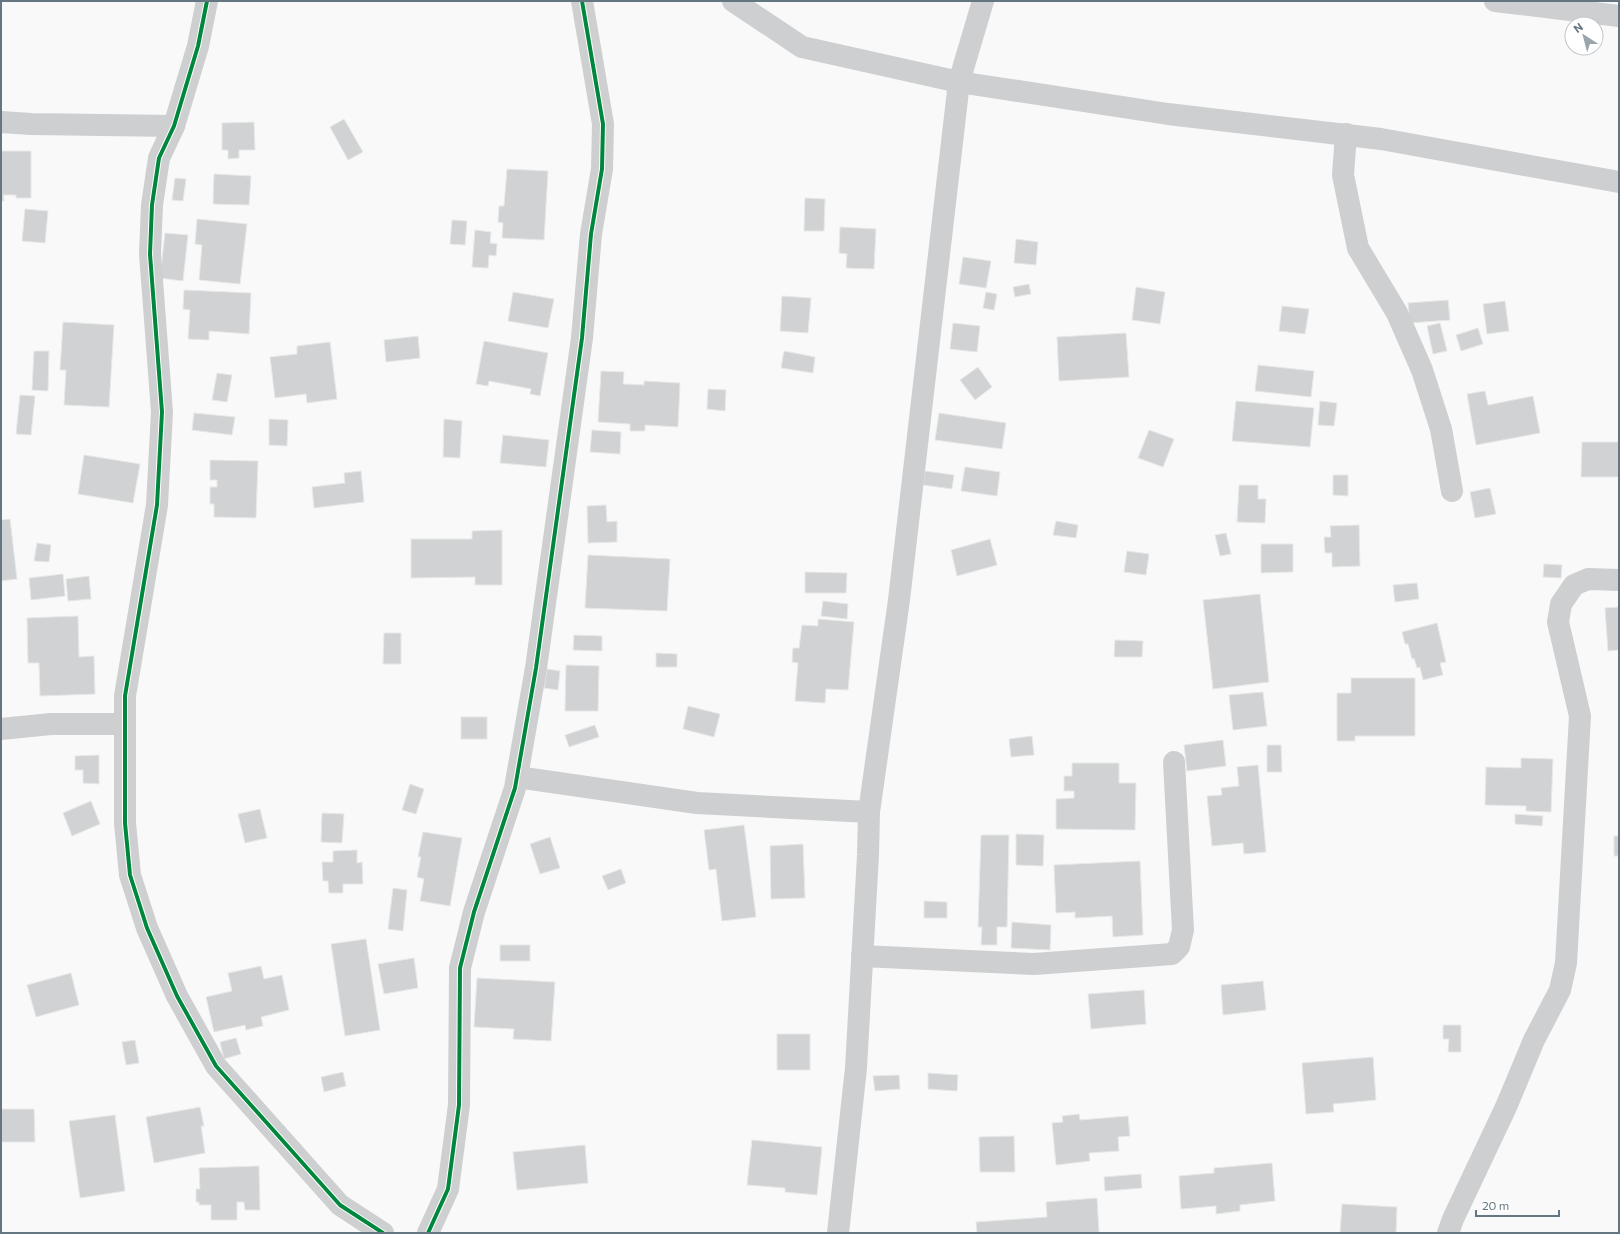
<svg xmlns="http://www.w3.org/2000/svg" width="1620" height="1234" font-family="Commissioner,sans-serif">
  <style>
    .building { fill: #d0d2d3; stroke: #e8e8e8 }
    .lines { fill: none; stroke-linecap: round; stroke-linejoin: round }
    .street { stroke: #cecfd0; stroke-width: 22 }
    .cycleway-casing { stroke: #fff; stroke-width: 6 }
    .cycleway { stroke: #00873e; stroke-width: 4 }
  </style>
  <rect width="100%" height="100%" fill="#f9f9f9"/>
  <g class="building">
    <polygon points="344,119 363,152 348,160 330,127"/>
    <polygon points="254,122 255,150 239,150 239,158 228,159 228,150 222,150 222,123"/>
    <polygon points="1,151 31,151 31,198 16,198 16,195 3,195 4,201 1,201"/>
    <polygon points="507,169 548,171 544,240 502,238 503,223 498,222 499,206 504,206"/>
    <polygon points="214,174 251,176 249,205 213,204"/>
    <polygon points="175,178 186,179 183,201 172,200"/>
    <polygon points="805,198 825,199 824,231 804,231"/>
    <polygon points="25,209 48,211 45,243 22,241"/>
    <polygon points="197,219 247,224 240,284 199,280 202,245 195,244"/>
    <polygon points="452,220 467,221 465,245 450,244"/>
    <polygon points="840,227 876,229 874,269 846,268 847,254 839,253"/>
    <polygon points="475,230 491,232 490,243 497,244 496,256 489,255 488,268 472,267"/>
    <polygon points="165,233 188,235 183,281 160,278"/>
    <polygon points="1016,239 1038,242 1036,265 1014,263"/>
    <polygon points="963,257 991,261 986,288 959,284"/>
    <polygon points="1029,284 1031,294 1015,297 1013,287"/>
    <polygon points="1136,287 1165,292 1160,324 1132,320"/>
    <polygon points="184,290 251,293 249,334 209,331 209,340 188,339 190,310 183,309"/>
    <polygon points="513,292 554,299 548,328 508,321"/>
    <polygon points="986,292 997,294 994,310 983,308"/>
    <polygon points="782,296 811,298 808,333 780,331"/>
    <polygon points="1448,300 1450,320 1410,323 1408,303"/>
    <polygon points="1505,301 1509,331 1487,334 1483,304"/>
    <polygon points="1282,306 1309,309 1305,334 1279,331"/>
    <polygon points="63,322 114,325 109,407 64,405 66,370 60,370"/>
    <polygon points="953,323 980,326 977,352 950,349"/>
    <polygon points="1440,323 1447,351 1433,354 1427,326"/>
    <polygon points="1478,328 1483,344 1461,351 1456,335"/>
    <polygon points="1126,333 1129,377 1059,381 1057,337"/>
    <polygon points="418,336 420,358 386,362 384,340"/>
    <polygon points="484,341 548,353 540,396 530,394 531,389 489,381 488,386 476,384"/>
    <polygon points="330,342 337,399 307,403 306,394 275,398 270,357 297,354 297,346"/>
    <polygon points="34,351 49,351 48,391 32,390"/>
    <polygon points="784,351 815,357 813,373 781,368"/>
    <polygon points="1258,365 1314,371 1311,397 1255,391"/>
    <polygon points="978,367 992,387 975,400 960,380"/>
    <polygon points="601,371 624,372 623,384 644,385 644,381 680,383 678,427 645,425 645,431 630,431 630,424 598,422"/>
    <polygon points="217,373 232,375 227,402 212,400"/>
    <polygon points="708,389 726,390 725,411 707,409"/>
    <polygon points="1485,391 1488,405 1533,396 1540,433 1476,445 1467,394"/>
    <polygon points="20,395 35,396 31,435 16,434"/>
    <polygon points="1236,401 1314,408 1310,447 1232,441"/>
    <polygon points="1320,401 1337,403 1334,426 1318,425"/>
    <polygon points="194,413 235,417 232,435 192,430"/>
    <polygon points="939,413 1006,423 1002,449 935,440"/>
    <polygon points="269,419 288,420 287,446 269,445"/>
    <polygon points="444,419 462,421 460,458 443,457"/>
    <polygon points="592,430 621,432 620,454 590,452"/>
    <polygon points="1149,430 1174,439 1163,467 1138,458"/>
    <polygon points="503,435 549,440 546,467 500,463"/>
    <polygon points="1582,442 1619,442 1619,477 1581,477"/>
    <polygon points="84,455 140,464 133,503 78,494"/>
    <polygon points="210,460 258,461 256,518 214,517 214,504 210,504 210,487 217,487 217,480 210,480"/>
    <polygon points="965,467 1000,472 997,496 961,491"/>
    <polygon points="361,471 364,502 314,508 312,487 345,483 344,473"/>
    <polygon points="925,471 954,475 952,489 923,485"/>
    <polygon points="1333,475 1348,475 1348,496 1333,495"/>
    <polygon points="1239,485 1258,485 1258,499 1266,499 1265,523 1237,522"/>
    <polygon points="1490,488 1496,514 1475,518 1470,492"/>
    <polygon points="606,505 607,522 617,521 617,542 588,543 587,506"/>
    <polygon points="10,519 17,579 1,581 1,520"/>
    <polygon points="1056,521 1078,525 1076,538 1053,535"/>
    <polygon points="1359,525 1360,566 1332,567 1332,553 1325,553 1324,537 1331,537 1330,526"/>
    <polygon points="502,530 502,585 475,585 475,577 411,578 411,539 472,539 472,531"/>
    <polygon points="1226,533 1231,554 1220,556 1215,535"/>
    <polygon points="990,539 997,565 957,576 951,550"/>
    <polygon points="37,543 51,545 49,562 34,561"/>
    <polygon points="1261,544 1293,544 1293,572 1261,573"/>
    <polygon points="1127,551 1149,554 1146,575 1124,572"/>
    <polygon points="588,555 670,559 667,611 585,608"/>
    <polygon points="1544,564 1562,565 1561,578 1543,577"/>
    <polygon points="805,572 847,573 846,593 805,593"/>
    <polygon points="63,574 65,596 31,600 29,578"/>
    <polygon points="89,576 91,599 68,601 66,579"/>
    <polygon points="1417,583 1419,599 1395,602 1393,585"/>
    <polygon points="1260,594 1269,682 1213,689 1203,600"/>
    <polygon points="823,601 848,604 847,619 821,616"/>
    <polygon points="1619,607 1619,650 1608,651 1605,608"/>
    <polygon points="78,616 79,657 94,656 95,694 40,696 39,663 28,663 27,618"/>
    <polygon points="818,619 854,622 848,690 826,689 825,703 795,701 798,663 792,662 793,648 799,648 802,625 818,626"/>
    <polygon points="1437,623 1446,662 1440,663 1443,675 1423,680 1420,667 1417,668 1414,658 1412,659 1408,644 1405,644 1402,632"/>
    <polygon points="384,633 401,633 401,664 383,664"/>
    <polygon points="574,635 602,636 602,651 573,650"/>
    <polygon points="1115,640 1143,641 1142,657 1114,657"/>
    <polygon points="656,653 677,654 677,667 656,667"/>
    <polygon points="566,665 599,666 598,711 565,711"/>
    <polygon points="547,669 560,671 558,690 544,688"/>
    <polygon points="1351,678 1415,678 1415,736 1355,736 1355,741 1337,741 1337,693 1351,693"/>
    <polygon points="1263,692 1267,726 1233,730 1229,695"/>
    <polygon points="688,706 720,714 714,737 683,729"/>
    <rect x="461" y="717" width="26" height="22"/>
    <polygon points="595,725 599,737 569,747 565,735"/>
    <polygon points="1032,736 1034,755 1011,757 1009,739"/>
    <polygon points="1223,740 1226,766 1187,771 1184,745"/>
    <polygon points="1267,745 1281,745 1282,772 1267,772"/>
    <polygon points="99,755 99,784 83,783 83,770 75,770 75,756"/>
    <polygon points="1521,758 1553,759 1551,812 1526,811 1526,806 1485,805 1486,767 1521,768"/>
    <polygon points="1072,763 1119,763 1119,783 1136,783 1135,830 1056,829 1056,799 1074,798 1074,791 1064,791 1064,776 1072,776"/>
    <polygon points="1258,765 1266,852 1244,854 1243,843 1212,846 1207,796 1222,795 1221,788 1239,786 1237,767"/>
    <polygon points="410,784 424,789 416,814 402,810"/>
    <polygon points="91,801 100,824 72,836 63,813"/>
    <polygon points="260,809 267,838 245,843 238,814"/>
    <polygon points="322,813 344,814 342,843 321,842"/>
    <polygon points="1515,814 1543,816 1542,826 1515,824"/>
    <polygon points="744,825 756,917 722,921 716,869 709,870 704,830"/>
    <polygon points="423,832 462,838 450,906 420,901 424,879 417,877 421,857 418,857"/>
    <polygon points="1016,834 1044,835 1043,866 1016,865"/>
    <polygon points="981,835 1009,835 1007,927 997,927 997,945 981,945 982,927 978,927"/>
    <rect x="1614" y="836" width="5" height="20"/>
    <polygon points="550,837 560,868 540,874 530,844"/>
    <polygon points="803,844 805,898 771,899 770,846"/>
    <polygon points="357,850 357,863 362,862 363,884 343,884 343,893 329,893 328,881 323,881 322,862 333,862 333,851"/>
    <polygon points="1140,861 1143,935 1113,937 1112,916 1075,918 1075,912 1056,913 1054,865"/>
    <polygon points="621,869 626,883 608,890 602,876"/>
    <polygon points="393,888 407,890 403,931 388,929"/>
    <polygon points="924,901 947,902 947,918 924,918"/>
    <polygon points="1012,922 1051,925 1050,950 1011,948"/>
    <polygon points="366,939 380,1030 345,1036 331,944"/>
    <rect x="500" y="945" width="30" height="16"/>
    <polygon points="414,958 418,988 384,994 378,964"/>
    <polygon points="261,966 264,979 282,975 289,1010 261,1017 263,1026 246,1030 245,1025 214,1032 206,997 232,991 228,973"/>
    <polygon points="71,973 79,1005 36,1017 27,985"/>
    <polygon points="477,978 555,982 551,1041 513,1039 514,1029 474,1027"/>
    <polygon points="1263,981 1266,1010 1223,1015 1221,985"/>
    <polygon points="1144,990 1146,1024 1091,1029 1088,994"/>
    <polygon points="1443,1025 1461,1025 1461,1052 1448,1052 1449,1039 1443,1039"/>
    <rect x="777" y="1034" width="33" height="36"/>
    <polygon points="236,1038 241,1054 224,1059 220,1042"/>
    <polygon points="135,1040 139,1063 126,1065 122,1042"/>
    <polygon points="1373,1057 1376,1100 1333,1104 1334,1112 1306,1114 1302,1063"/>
    <polygon points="343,1072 346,1086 324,1092 321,1077"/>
    <polygon points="928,1073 958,1075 957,1091 928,1089"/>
    <polygon points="899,1075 900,1089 875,1091 873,1076"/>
    <polygon points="200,1107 204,1126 201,1126 205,1153 154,1163 146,1117"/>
    <polygon points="1,1109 34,1109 35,1142 1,1142"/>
    <polygon points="1079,1114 1080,1120 1128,1116 1130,1136 1118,1137 1119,1151 1089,1153 1090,1161 1056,1165 1052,1123 1063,1122 1062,1116"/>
    <polygon points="115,1115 125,1191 80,1198 69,1121"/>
    <polygon points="1014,1136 1015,1172 980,1172 979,1137"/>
    <polygon points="752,1140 822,1147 817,1195 785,1192 785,1188 747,1185"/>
    <polygon points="585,1145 588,1183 517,1190 513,1152"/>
    <polygon points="1272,1163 1275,1201 1240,1205 1240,1211 1216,1214 1216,1206 1181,1209 1179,1176 1214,1173 1214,1168"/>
    <polygon points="259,1166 260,1210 245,1210 244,1202 237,1202 237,1220 211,1220 211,1205 199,1205 199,1202 196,1202 196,1189 200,1189 199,1168"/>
    <polygon points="1141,1174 1142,1188 1105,1191 1104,1177"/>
    <polygon points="1097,1198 1099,1233 977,1233 976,1222 1047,1217 1046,1202"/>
    <polygon points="1342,1204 1397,1207 1396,1233 1340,1233"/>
  </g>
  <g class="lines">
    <g class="street">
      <polyline points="207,1 198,46 174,126 159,158 152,205 150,254 162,412 157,505 125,696 125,823 130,875 147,928 177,996 216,1066 340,1205 383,1233"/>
      <polyline points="733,1 802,47 959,82 1168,114 1381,139 1619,182"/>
      <polyline points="1495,1 1619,16"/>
      <polyline points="1,122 31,124 174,126"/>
      <polyline points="1346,134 1343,175 1358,248 1397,313 1422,370 1441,429 1452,491"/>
      <polyline points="1,729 51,724 125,724"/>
      <polyline points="517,777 697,803 869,812"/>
      <polyline points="862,956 1034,964 1172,954 1179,947 1183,930 1174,762"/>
      <polyline points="428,1233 448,1189 459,1105 460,968 474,912 515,788 536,668 582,338 591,234 602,169 603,124 582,1"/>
      <polyline points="838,1233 856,1068 868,855 869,812 899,600 959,82 983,1"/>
      <polyline points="1448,1233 1453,1219 1506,1107 1534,1040 1560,990 1566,963 1580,716 1558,622 1561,604 1574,585 1588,579 1619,580"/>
    </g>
    <g class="cycleway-casing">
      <g id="cycleway">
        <polyline points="207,1 198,46 174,126 159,158 152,205 150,254 162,412 157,505 125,696 125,823 130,875 147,928 177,996 216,1066 340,1205 383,1233"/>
        <polyline points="428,1233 448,1189 459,1105 460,968 474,912 515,788 536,668 582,338 591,234 602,169 603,124 582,1"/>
      </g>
    </g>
    <use href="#cycleway" class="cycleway"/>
  </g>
  <rect width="1620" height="1234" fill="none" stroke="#657683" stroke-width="4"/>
  <g transform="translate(1584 36) rotate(324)"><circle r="19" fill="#ffffff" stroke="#c1c8cd"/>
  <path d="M0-3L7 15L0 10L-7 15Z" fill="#99a4ac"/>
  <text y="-6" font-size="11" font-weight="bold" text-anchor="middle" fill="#657683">N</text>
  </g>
  <path d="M1476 1210v6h83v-6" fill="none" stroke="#657683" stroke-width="2"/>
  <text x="1482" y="1210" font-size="12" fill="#657683" stroke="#ffffff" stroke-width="3" paint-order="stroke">20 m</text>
</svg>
